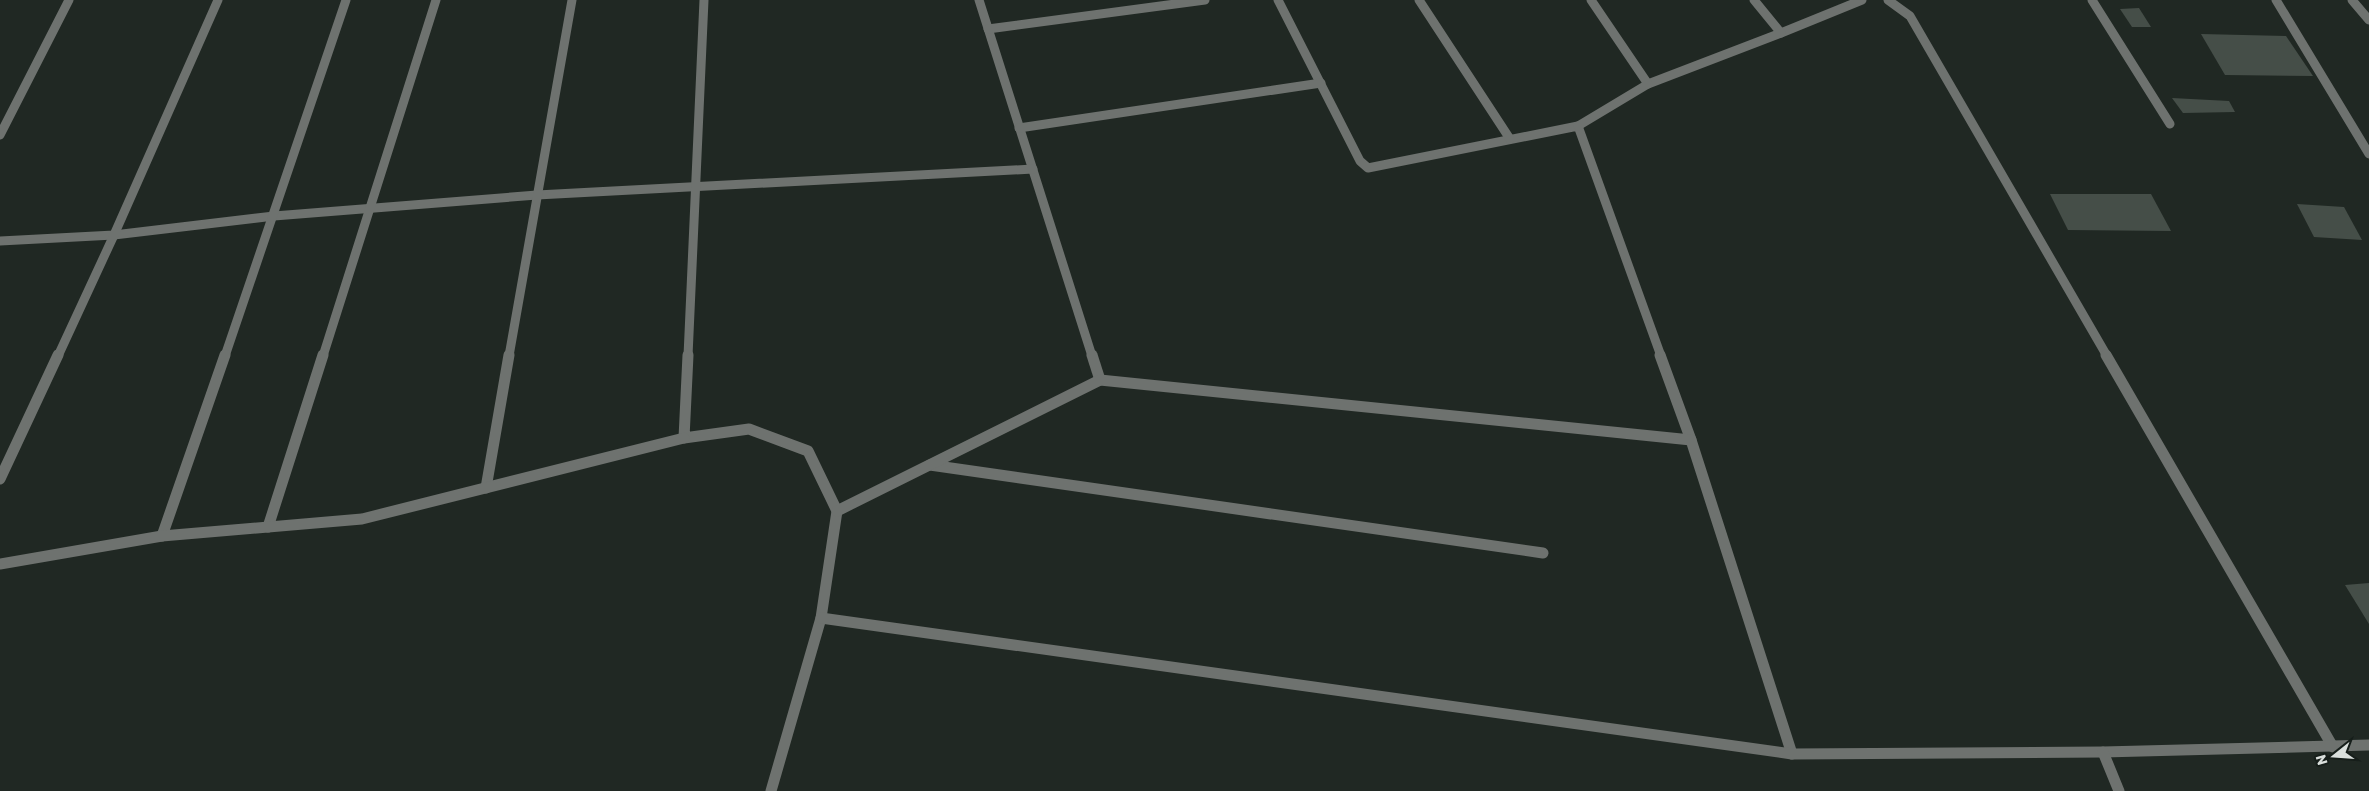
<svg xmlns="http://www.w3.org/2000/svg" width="2369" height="791" font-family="Rubik,sans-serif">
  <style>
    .building { fill: #454e48 }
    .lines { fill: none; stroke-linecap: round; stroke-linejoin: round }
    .street-far1 { stroke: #6e726f; stroke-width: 9 }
    .street { stroke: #6e726f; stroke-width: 11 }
  </style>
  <rect width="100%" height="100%" fill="#202823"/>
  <g class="building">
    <polygon points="2139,8 2151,27 2132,27 2120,9"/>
    <polygon points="2201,34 2286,36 2313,76 2225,75"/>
    <polygon points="2172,98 2229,101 2235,112 2183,113"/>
    <polygon points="2050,194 2151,194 2171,231 2068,230"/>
    <polygon points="2297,204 2344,207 2362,240 2314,237"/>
    <polygon points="2369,583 2369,624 2345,585"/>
  </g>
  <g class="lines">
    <g class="street-far1">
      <polyline points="979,0 1092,356"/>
      <polyline points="1278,0 1360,161 1368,168 1578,126 1661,356"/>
      <polyline points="1419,0 1510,139"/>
      <polyline points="1888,0 1910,16 2107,356"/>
      <polyline points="2092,0 2170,124"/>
      <polyline points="2276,0 2369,154"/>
      <polyline points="2352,0 2369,20"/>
      <polyline points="988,29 1205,0"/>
      <polyline points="1781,33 1862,0"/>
      <polyline points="1648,84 1781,33 1754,0"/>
      <polyline points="1578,126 1648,84 1591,0"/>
      <polyline points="1019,128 1321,83"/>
      <polyline points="0,135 69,0"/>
      <polyline points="0,241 114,235 274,216 537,195 1033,169"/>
      <polyline points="58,356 114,235 218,0"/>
      <polyline points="225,356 346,0"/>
      <polyline points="323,356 436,0"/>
      <polyline points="509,356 572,0"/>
      <polyline points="688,356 704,0"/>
    </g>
    <g class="street">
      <polyline points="688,355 684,438 749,429 808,451 837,511 821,618 771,791"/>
      <polyline points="1092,355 1100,380"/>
      <polyline points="1660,355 1691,440"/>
      <polyline points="2106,355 2333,747"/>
      <polyline points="930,465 1543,553"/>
      <polyline points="0,479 58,355"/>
      <polyline points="486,488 509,355"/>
      <polyline points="837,511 1100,380 1691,440 1792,754"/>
      <polyline points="268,527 323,355"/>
      <polyline points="162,536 225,355"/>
      <polyline points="0,564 162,536 362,519 684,438"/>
      <polyline points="821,618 1792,754 2103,752 2369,745"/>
      <polyline points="2103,752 2119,791"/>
    </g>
  </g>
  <g transform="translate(2334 756) rotate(253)" stroke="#161e1a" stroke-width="4" paint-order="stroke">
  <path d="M0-4L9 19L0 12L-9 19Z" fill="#dadfdc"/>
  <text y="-8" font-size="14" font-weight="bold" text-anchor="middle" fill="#dadfdc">N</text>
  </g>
</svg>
